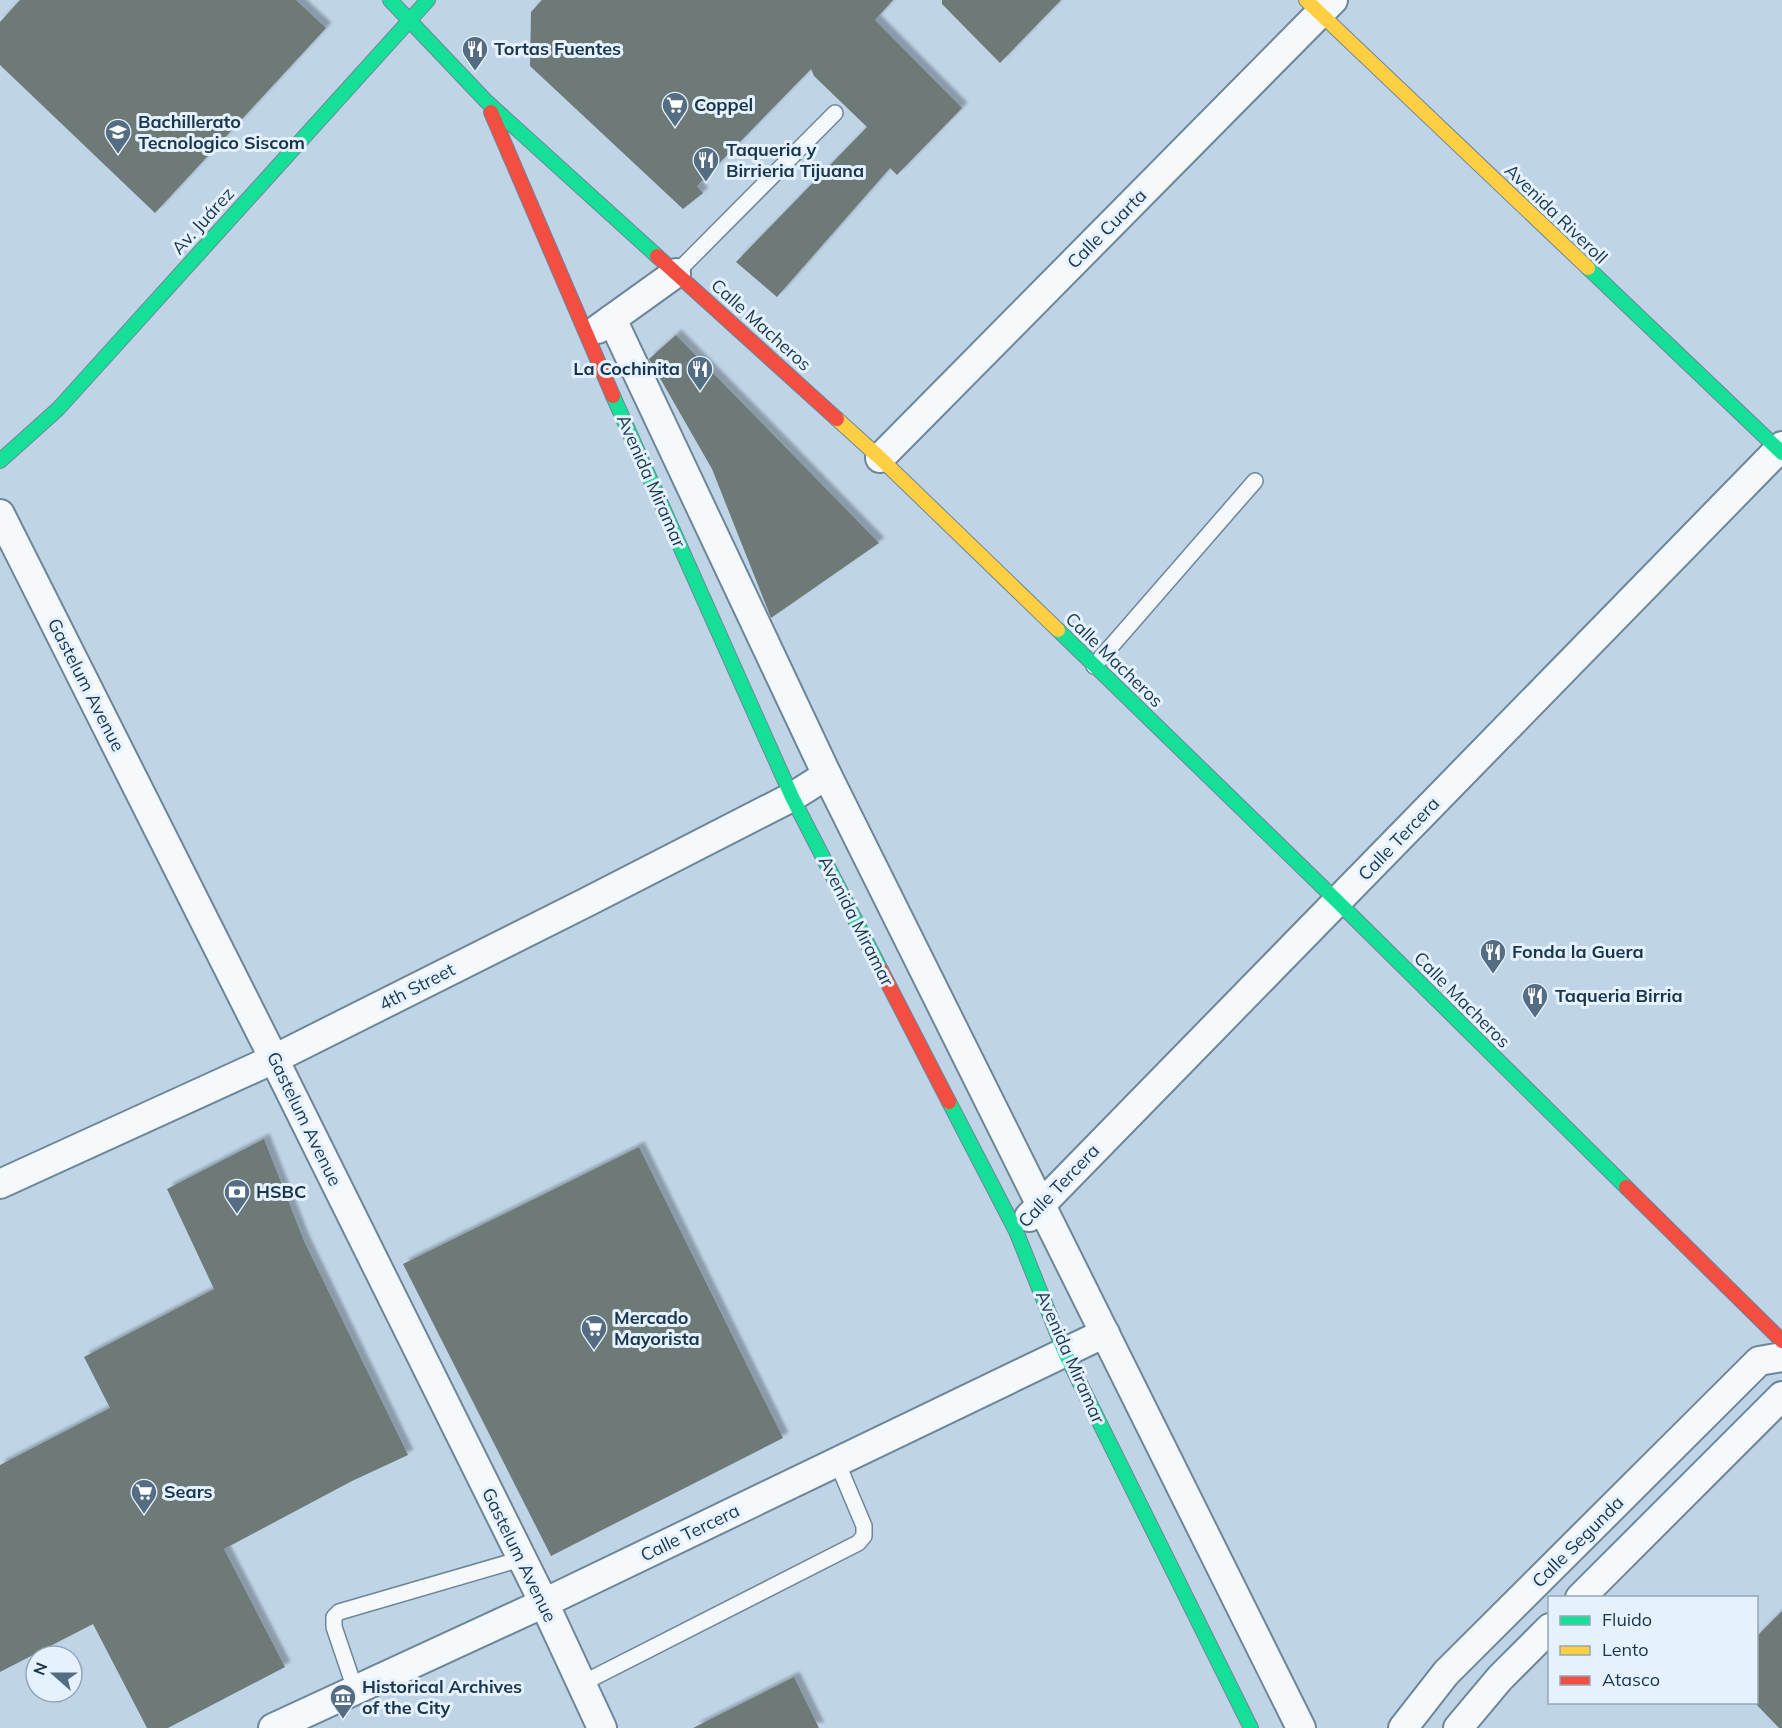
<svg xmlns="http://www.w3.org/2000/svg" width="1782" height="1728" font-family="Mulish,sans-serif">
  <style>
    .building { fill: #6d7a77; filter: url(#shadow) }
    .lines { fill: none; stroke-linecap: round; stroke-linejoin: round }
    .lane-casing { stroke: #6d8698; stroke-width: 18 }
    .street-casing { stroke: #6d8698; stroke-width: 32 }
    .fast-casing { stroke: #6d8698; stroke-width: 16 }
    .slow-casing { stroke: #6d8698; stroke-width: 16 }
    .jam-casing { stroke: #6d8698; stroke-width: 16 }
    .lane { stroke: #f5f9fb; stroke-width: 15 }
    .street { stroke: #f5f9fb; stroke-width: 28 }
    .fast { stroke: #16e098; stroke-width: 14 }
    .slow { stroke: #ffcf43; stroke-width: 14 }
    .jam { stroke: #f24e42; stroke-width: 14 }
    .labels { text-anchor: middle; stroke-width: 6; stroke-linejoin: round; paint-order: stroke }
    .poi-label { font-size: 18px; font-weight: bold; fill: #1a364d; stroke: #e5f2fe; text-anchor: start }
    .street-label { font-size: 18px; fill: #1a364d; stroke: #e5f2fe }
  </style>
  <defs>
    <filter id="shadow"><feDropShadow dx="5.5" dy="-5.5" stdDeviation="1.5" flood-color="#0004"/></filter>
  </defs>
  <rect width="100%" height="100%" fill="#bfd4e7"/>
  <g class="building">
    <polygon points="20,0 296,0 326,28 155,213 0,65 0,22"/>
    <polygon points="542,0 893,0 875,20 962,108 897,175 890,168 777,297 736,262 867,127 814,76 811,69 697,186 703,193 683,209 530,66 531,12"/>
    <polygon points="942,0 1061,0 1000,63 942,4"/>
    <polygon points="676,335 879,543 771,618 712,469 649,359"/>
    <polygon points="264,1139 304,1241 408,1455 352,1481 224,1549 285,1667 168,1728 147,1728 93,1624 0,1672 0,1465 110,1408 84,1357 214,1289 167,1189"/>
    <polygon points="639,1147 783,1438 551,1556 403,1264"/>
    <polygon points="1782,1611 1782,1728 1779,1728 1754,1702 1756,1702 1756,1637"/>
    <polygon points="794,1677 819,1728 693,1728"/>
  </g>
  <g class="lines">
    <g class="lane-casing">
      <g id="lane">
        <polyline points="676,273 835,113"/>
        <polyline points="1094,666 1255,481"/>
        <polyline points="581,1684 858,1543 864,1536 864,1526 837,1462"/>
        <polyline points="355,1689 334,1627 334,1617 339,1612 521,1559"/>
      </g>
    </g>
    <g class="street-casing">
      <g id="street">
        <polyline points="612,319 827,775 1301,1728"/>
        <polyline points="598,329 676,273"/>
        <polyline points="880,458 1333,0"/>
        <polyline points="0,514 274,1059 544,1603 602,1728"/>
        <polyline points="0,1184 274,1059 587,902 792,797 827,775"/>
        <polyline points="1029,1217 1782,446"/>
        <polyline points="1580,1598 1782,1396"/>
        <polyline points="273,1728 544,1603 1105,1333"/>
        <polyline points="1403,1728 1446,1673 1759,1361 1782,1357"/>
        <polyline points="1458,1728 1500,1678 1550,1628"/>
      </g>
    </g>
    <g class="fast-casing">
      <g id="fast">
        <polyline points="390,0 487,102 657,256"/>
        <polyline points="1588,268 1782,453"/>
        <polyline points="613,396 792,797 881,970"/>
        <polyline points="0,461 58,409 428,0"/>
        <polyline points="1058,630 1338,902 1626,1187"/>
        <polyline points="949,1102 1016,1231 1065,1353 1251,1728"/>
      </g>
    </g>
    <g class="slow-casing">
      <g id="slow">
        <polyline points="1306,0 1588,268"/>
        <polyline points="837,419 880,458 1058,630"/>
      </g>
    </g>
    <g class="jam-casing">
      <g id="jam">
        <polyline points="491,112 613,396"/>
        <polyline points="657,256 837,419"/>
        <polyline points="881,970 949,1102"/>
        <polyline points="1626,1187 1782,1341"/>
      </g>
    </g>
    <use href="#lane" class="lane"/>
    <use href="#street" class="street"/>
    <use href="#fast" class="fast"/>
    <use href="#slow" class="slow"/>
    <use href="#jam" class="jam"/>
  </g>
  <defs>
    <g id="restaurant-pin" transform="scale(1.35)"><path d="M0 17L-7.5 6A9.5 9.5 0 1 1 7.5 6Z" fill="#546d83" stroke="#e5f2fe"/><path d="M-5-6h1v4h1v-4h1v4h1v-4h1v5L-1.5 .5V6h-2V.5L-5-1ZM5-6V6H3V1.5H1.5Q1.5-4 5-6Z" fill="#fff"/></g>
    <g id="supermarket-pin" transform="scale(1.35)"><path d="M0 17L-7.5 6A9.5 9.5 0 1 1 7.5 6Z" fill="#546d83" stroke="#e5f2fe"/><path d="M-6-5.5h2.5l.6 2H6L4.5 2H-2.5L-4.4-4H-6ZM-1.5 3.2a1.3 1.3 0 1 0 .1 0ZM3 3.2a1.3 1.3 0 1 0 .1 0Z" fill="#fff"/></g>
    <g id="university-pin" transform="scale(1.35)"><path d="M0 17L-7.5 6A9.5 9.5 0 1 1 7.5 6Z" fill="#546d83" stroke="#e5f2fe"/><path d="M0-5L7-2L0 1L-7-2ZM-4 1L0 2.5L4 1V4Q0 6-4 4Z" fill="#fff"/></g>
    <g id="bank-pin" transform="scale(1.35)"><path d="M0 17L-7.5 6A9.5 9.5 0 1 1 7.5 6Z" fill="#546d83" stroke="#e5f2fe"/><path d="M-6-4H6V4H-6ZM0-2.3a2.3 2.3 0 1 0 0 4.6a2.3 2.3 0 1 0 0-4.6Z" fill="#fff"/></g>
    <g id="museum-pin" transform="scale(1.35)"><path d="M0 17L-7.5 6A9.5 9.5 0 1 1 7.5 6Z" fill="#546d83" stroke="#e5f2fe"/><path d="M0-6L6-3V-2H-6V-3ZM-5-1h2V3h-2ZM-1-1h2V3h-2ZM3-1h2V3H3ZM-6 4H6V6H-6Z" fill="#fff"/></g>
  </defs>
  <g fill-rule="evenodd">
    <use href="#restaurant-pin" x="475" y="49"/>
    <use href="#supermarket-pin" x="675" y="105"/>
    <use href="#university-pin" x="118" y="132"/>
    <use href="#restaurant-pin" x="706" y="160"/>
    <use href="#restaurant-pin" x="700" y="369"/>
    <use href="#restaurant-pin" x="1493" y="952"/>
    <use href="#restaurant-pin" x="1535" y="996"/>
    <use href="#bank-pin" x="237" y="1192"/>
    <use href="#supermarket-pin" x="594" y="1328"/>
    <use href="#supermarket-pin" x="144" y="1492"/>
    <use href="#museum-pin" x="343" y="1697"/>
  </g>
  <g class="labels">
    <g class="poi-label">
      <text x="494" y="55">Tortas Fuentes</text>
      <text x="694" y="111">Coppel</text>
      <text x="138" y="128">Bachillerato<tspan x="138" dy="21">Tecnologico Siscom</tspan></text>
      <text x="726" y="156">Taqueria y<tspan x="726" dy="21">Birrieria Tijuana</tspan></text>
      <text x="680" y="375" text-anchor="end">La Cochinita</text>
      <text x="1512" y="958">Fonda la Guera</text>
      <text x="1555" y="1002">Taqueria Birria</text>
      <text x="256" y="1198">HSBC</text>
      <text x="614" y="1324">Mercado<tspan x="614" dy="21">Mayorista</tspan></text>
      <text x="164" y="1498">Sears</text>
      <text x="362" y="1693">Historical Archives<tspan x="362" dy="21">of the City</tspan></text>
    </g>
    <g class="street-label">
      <text transform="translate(1556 214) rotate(44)" y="6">Avenida Riveroll</text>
      <text transform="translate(203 221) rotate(-48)" y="6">Av. Juárez</text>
      <text transform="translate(1107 229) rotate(-45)" y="6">Calle Cuarta</text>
      <text transform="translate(761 325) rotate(42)" y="6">Calle Macheros</text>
      <text transform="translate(651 481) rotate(66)" y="6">Avenida Miramar</text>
      <text transform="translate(1114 660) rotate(44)" y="6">Calle Macheros</text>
      <text transform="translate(86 685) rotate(63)" y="6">Gastelum Avenue</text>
      <text transform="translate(1399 839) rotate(-46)" y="6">Calle Tercera</text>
      <text transform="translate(856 921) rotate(63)" y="6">Avenida Miramar</text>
      <text transform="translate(417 987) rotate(-27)" y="6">4th Street</text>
      <text transform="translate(1462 1000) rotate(45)" y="6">Calle Macheros</text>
      <text transform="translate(304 1119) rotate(64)" y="6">Gastelum Avenue</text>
      <text transform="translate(1059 1186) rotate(-46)" y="6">Calle Tercera</text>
      <text transform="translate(1070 1357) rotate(66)" y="6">Avenida Miramar</text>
      <text transform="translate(690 1533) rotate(-26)" y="6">Calle Tercera</text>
      <text transform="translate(1578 1542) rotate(-45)" y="6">Calle Segunda</text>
      <text transform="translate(519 1555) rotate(64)" y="6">Gastelum Avenue</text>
    </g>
  </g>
  <rect x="1548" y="1596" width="210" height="108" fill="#e5f2fe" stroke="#94a7b7" stroke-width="1.5"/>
  <rect x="1560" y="1616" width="30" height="9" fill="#16e098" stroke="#94a7b7" stroke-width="1.5"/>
  <text x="1602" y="1626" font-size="18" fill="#1a364d">Fluido</text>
  <rect x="1560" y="1646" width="30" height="9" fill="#ffcf43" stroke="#94a7b7" stroke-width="1.5"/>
  <text x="1602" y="1656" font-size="18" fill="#1a364d">Lento</text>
  <rect x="1560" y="1676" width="30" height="9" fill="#f24e42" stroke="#94a7b7" stroke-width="1.5"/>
  <text x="1602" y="1686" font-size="18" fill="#1a364d">Atasco</text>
  <g transform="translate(54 1674) rotate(291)"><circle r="28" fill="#e5f2fe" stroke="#94a7b7" stroke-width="1.5"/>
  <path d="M0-4.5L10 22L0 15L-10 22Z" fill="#546d83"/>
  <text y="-9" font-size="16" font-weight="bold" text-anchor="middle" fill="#1a364d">N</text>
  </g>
</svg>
